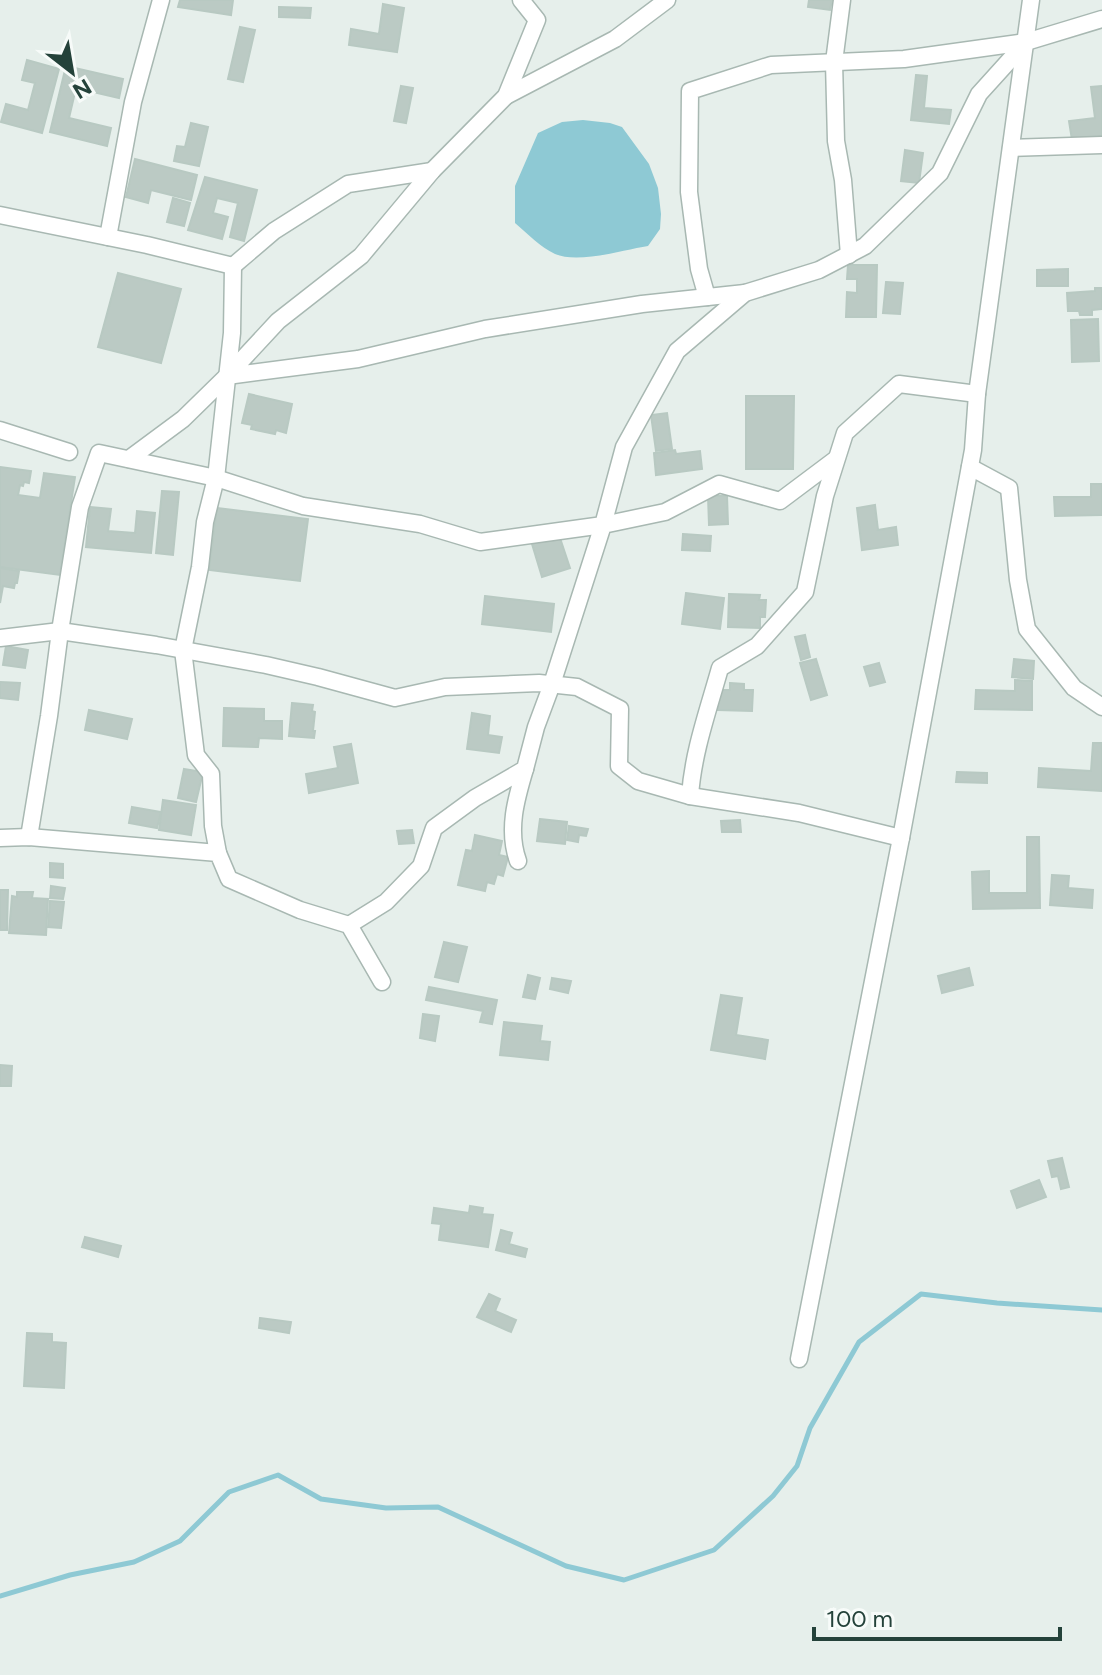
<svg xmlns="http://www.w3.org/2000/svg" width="1102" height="1675" font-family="Figtree,sans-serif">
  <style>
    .water { fill: #8ec9d4 }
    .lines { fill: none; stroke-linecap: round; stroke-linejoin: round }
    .stream { stroke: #8ec9d4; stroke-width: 5 }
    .building { fill: #bbcac4; stroke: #b8c9c2; stroke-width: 2 }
    .minor-casing { stroke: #a8b8b2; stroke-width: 19 }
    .minor { stroke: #fff; stroke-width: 16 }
  </style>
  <rect width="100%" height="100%" fill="#e6efeb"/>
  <path class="water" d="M583,120l27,3 12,4 27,37 9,24 3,26 -1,15 -12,17c-25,4 -70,18 -93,8 -15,-7 -27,-20 -40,-31v-37l23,-53 24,-11z"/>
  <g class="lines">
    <polyline class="stream" points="0,1596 70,1575 134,1562 180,1541 229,1492 278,1475 321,1499 386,1508 438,1507 566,1566 624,1580 714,1550 773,1496 797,1466 810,1428 859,1342 921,1294 997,1303 1102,1310"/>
  </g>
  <g class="building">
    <polygon points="180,0 233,0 231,15 178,7"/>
    <polygon points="809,0 832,0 830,10 808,7"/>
    <polygon points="383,4 404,8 397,52 349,45 351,29 379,34"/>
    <polygon points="279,7 311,8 310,18 279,17"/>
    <polygon points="240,27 255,30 243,82 228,79"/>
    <polygon points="27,60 59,69 42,133 1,122 6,104 28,110 35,83 22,80"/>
    <polygon points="66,66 123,79 119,98 76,88 69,118 111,128 107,146 50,132"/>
    <polygon points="916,75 927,76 924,108 951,110 949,124 911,120"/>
    <polygon points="401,86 413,88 406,123 394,121"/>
    <polygon points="1102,86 1102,136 1072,140 1069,121 1095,118 1091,87"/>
    <polygon points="191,123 208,127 199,166 174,161 177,146 185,147"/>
    <polygon points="905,150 923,153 919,183 901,181"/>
    <polygon points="135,159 197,175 191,200 151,190 148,203 126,197"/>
    <polygon points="205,177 257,190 244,241 230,237 238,203 217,198 213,213 228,217 222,239 188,230"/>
    <polygon points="173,198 190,203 184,226 167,222"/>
    <polygon points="848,265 877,265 876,317 846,317 847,292 857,293 857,279 847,279"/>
    <polygon points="1068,269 1068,286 1037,286 1037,270"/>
    <polygon points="118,273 181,289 161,363 98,347"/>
    <polygon points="886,282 903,283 900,314 883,313"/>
    <polygon points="1095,288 1102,288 1102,309 1092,310 1092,315 1080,315 1079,311 1068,311 1067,293 1095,291"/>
    <polygon points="1098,319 1099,361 1072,362 1071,320"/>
    <polygon points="249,394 292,404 286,433 276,430 275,434 251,429 252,425 242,423"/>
    <polygon points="746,396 794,396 793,469 746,469"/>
    <polygon points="667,413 672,449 656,451 651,415"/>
    <polygon points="675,450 676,454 700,451 702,469 656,475 654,453"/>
    <polygon points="0,467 31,471 29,483 24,482 23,486 20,485 18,495 40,498 44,473 75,477 60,575 0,567"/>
    <polygon points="1091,484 1102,484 1102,515 1055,516 1054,497 1091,497"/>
    <polygon points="162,491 179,492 173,555 156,553"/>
    <polygon points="708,496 727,496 728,524 709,525"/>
    <polygon points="875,505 878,530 896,527 898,545 862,550 857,508"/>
    <polygon points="90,507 111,509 108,531 135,533 137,511 155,513 151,553 86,547"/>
    <polygon points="217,508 308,519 300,581 209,570"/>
    <polygon points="683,534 711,536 710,551 682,550"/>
    <polygon points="559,535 570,568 542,577 532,544"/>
    <polygon points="0,568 19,571 17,583 15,583 14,588 3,586 0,603"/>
    <polygon points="686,593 724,598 720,629 682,624"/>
    <polygon points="729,594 760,595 759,600 766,600 765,617 760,617 760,628 728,627"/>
    <polygon points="485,596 554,604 551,632 482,624"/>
    <polygon points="805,635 810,657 801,660 795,637"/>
    <polygon points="6,646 28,650 25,668 3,665"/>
    <polygon points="816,659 827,695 811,700 800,663"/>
    <polygon points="1014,659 1034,661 1033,679 1012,677"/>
    <polygon points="879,663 885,682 870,686 864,667"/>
    <polygon points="1015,680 1032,681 1032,710 975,709 976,690 1015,691"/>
    <polygon points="0,682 20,683 18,700 0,698"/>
    <polygon points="730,683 744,684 744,690 753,690 752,711 718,710 718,690 730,690"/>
    <polygon points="292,703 313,705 312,711 315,712 313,731 315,731 314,738 289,736"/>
    <polygon points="224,708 264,709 264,721 282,721 282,739 259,738 258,747 223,746"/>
    <polygon points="89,710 132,719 127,739 85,730"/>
    <polygon points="472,713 490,716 488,735 502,737 499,753 467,749"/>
    <polygon points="1093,743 1102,743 1102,791 1038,787 1039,768 1091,771"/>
    <polygon points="351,744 358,783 309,793 306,774 338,768 334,747"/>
    <polygon points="184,769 203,772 196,802 178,798"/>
    <polygon points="957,772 987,773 987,783 956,782"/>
    <polygon points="163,800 196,805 191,835 159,830"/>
    <polygon points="132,807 161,812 157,828 129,823"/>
    <polygon points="540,819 567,822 565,844 537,841"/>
    <polygon points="740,820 741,832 722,832 721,821"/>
    <polygon points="569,826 588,829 586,836 579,835 578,842 567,840"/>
    <polygon points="412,830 414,843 399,844 397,831"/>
    <polygon points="475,835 502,841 499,855 508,857 503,876 497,874 494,884 487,882 485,891 458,885 466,850 472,851"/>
    <polygon points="1027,837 1039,837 1040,908 973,909 972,872 989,871 989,893 1027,893"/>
    <polygon points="50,863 63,864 63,878 50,877"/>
    <polygon points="1052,875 1069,876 1068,888 1093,890 1092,908 1050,905"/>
    <polygon points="51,886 65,888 63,899 50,898"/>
    <polygon points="0,890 8,890 7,930 0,930"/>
    <polygon points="17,892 33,892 32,898 48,899 46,935 9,933 12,896 17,897"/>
    <polygon points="50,901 64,902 61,928 48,927"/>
    <polygon points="444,942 467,947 458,982 435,977"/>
    <polygon points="969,968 973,985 942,993 938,976"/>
    <polygon points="528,975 540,978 535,999 523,997"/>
    <polygon points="552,978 571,981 568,993 550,989"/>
    <polygon points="429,987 497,1000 492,1024 480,1022 483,1011 426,1000"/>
    <polygon points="721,995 742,998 736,1035 768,1040 765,1059 711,1050"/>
    <polygon points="423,1014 439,1016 435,1041 420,1038"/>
    <polygon points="504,1022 542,1026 540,1041 550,1042 548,1060 500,1055"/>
    <polygon points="0,1065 12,1066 11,1086 0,1086"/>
    <polygon points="1062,1158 1069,1187 1061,1189 1058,1176 1052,1177 1048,1161"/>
    <polygon points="1039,1180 1046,1197 1017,1208 1011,1191"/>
    <polygon points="470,1206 483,1208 482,1214 493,1215 488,1247 439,1240 441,1224 432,1223 434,1208 469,1213"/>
    <polygon points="501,1230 512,1233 509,1244 527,1249 525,1257 496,1250"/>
    <polygon points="85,1237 121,1246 118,1257 82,1247"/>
    <polygon points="489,1294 500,1299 495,1311 516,1320 511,1332 477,1317"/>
    <polygon points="260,1318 291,1322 289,1333 259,1328"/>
    <polygon points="27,1333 52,1334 52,1342 66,1343 64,1388 24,1386"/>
  </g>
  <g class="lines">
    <g class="minor-casing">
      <g id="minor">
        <polyline points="521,0 537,20 506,96 432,171 361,256 278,321 227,376 358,359 485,329 642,304 745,293"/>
        <polyline points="842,0 834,62 836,141 843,180 849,255"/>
        <polyline points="506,96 615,39 667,0"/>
        <polyline points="1011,148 1102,145"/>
        <polyline points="0,215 147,245 233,266 232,333 216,478 205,522 200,567 183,650 196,755 211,774 213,826 218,853"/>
        <polyline points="108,237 133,102 161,0"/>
        <polyline points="233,266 274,231 348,184 432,171"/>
        <polyline points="707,297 699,269 689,192 690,91 771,65 904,59 1026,42 1102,19"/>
        <polyline points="0,430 69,452"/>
        <polyline points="129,459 183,419 227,376"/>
        <polyline points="970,467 1009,488 1018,580 1027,629 1074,688 1102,707"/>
        <polyline points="0,638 60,631 156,645 266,665 318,677 395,698 445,687 539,683 577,687 620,709 619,766 638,781 690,796 799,813 901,838"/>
        <path d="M690,796c3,-44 18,-85 30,-128l37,-22 48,-54 20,-96 20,-63 54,-49 78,10"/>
        <polyline points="29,837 49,716 60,631 80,507 99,453 216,478 303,506 420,524 480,542 603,525 624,447 677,351 745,293 819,270 865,246 940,173 979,94 1026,42"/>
        <polyline points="0,838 29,837 218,853 229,879 300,910 349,925 382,982"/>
        <path d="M518,861c-11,-31 -2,-62 7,-92"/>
        <polyline points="349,925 386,902 421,866 434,828 475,798 525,769 536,727 552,684 603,525 665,512 719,484 780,501 836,459"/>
        <polyline points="799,1359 901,838 973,450 977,394 1031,0"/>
      </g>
    </g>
    <use href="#minor" class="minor"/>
  </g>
  <g transform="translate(72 72) rotate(149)" stroke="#f7fbf9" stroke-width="6" paint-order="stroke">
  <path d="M0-6L14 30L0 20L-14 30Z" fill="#24423a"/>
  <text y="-12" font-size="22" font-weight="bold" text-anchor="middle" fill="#24423a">N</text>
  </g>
  <path d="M814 1627v12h246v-12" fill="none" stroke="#24423a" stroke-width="4"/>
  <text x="826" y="1627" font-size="24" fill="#24423a" stroke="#f7fbf9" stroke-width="6" paint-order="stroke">100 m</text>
</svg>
